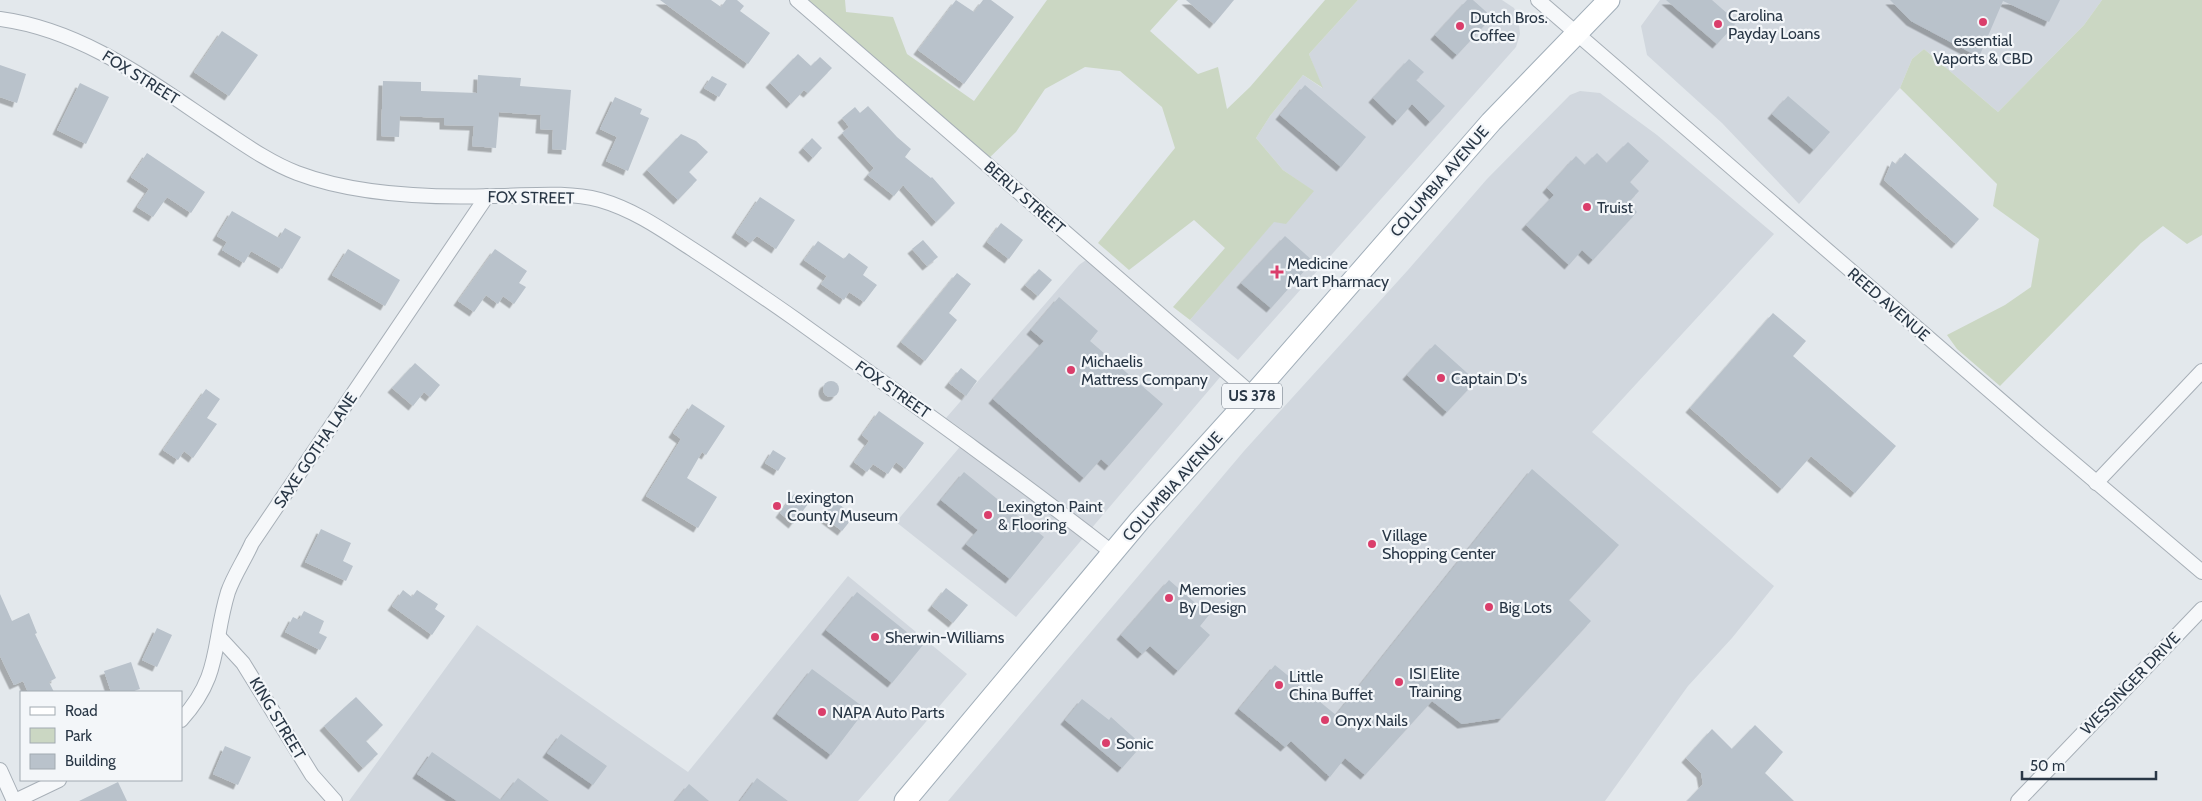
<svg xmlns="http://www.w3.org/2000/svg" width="2202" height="801" font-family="Cabin,sans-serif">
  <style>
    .built { fill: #d1d7de }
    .green { fill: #cbd7c3 }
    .building { fill: #b9c2cb; filter: url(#shadow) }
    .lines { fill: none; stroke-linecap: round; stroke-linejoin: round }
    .street-casing { stroke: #a7afb7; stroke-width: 16 }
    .primary-casing { stroke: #a1aeb9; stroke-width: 23 }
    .street { stroke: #f6f8fa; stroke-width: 14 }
    .primary { stroke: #fff; stroke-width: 21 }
    .poi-dot { fill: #da3e6b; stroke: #f3f6f9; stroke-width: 2 }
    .labels { text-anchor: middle; stroke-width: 4.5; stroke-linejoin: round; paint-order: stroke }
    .shield { fill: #f3f6f9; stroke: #66707c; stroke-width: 1 }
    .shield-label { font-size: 15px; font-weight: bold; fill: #293746 }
    .poi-label { font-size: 16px; fill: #293746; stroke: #f3f6f9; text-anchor: start }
    .street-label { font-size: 16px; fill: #293746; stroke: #f3f6f9 }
  </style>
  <defs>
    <filter id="shadow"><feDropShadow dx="-4.5" dy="4.5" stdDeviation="0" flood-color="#0004"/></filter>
  </defs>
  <rect width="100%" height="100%" fill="#e3e8ec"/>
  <g class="built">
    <polygon points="1358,0 1502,0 1514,8 1518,17 1520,34 1516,47 1238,360 1190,320 1274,221 1313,191 1283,170 1256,138 1270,116 1303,75 1322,88 1309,54"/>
    <polygon points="1660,0 2102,0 2084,25 1998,112 1924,49 1912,59 1900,88 1799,204 1722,123 1647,55 1641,26"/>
    <polygon points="1580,91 1600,93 1657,135 1774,234 1592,432 1774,586 1732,638 1688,686 1605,801 948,801 1244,451 1408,270 1487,179 1570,95"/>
    <polygon points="1086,260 1221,376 1016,617 896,522 970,435 946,418 1079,265"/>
    <polygon points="848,576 967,674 858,801 349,801 477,625 688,772"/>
  </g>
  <g class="green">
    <polygon points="797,0 845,0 846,12 893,17 907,54 974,101 1047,0 1178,0 1150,31 1198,74 1218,67 1227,109 1250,87 1325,0 1358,0 1309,54 1323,88 1303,75 1270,116 1256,138 1283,170 1314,191 1286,224 1274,222 1190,320 1173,307 1225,248 1194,220 1129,270 1098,243 1175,148 1162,107 1120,71 1085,67 1045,89 1016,132 985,162"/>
    <polygon points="2102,0 2202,0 2202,235 2187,244 2163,226 2141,243 2000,386 1957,349 1947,335 2005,305 2031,287 2039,239 1993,206 1997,184 1900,88 1912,59 1924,49 1998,112 2084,25"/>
  </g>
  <g class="building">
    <polygon points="660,0 711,0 721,7 726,0 737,0 744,6 740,11 770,33 748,64"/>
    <polygon points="956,0 974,12 983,0 991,0 1014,17 964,84 918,50"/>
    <polygon points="1186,0 1234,0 1214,24"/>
    <polygon points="1467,0 1473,0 1492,17 1457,55 1435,35"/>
    <polygon points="1666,0 1712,0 1737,22 1717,44"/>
    <polygon points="1890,0 2060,0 2049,22 2003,1 1979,57 1911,21"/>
    <polygon points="222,31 258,55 229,96 194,72"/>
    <polygon points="798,54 811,66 820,57 832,68 808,93 804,90 791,104 770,83"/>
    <polygon points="1409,59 1424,72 1416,80 1445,106 1430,122 1412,104 1397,121 1373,98"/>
    <polygon points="0,65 26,74 17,103 0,97"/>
    <polygon points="478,75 521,78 520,86 571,90 566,150 552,149 553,130 540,129 541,115 499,112 496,148 472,146 474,126 444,125 444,118 400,116 399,137 381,136 383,81 421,82 421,91 477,93"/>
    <polygon points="712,76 727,84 719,97 704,88"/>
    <polygon points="80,83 109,97 86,144 57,130"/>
    <polygon points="1305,85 1366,137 1341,167 1280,115"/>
    <polygon points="1788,96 1830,132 1814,150 1772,114"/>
    <polygon points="615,97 642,109 640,114 649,118 628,171 606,161 617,137 600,129"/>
    <polygon points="868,106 897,137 911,149 905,157 931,178 932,177 955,203 936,222 903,185 894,196 868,175 874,168 842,133 849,127 842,118 855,107 860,113"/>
    <polygon points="681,134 696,141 708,152 689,172 697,180 678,200 647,170"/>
    <polygon points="812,138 822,148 813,158 803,148"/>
    <polygon points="1628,142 1649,161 1630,182 1639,191 1628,203 1637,212 1593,260 1582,250 1569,265 1526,225 1554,195 1547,188 1576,156 1585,165 1597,153 1607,163"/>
    <polygon points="147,153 205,192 191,213 167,197 153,217 137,207 149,189 131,177"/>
    <polygon points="1905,153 1979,219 1956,244 1884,180 1892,161 1896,164"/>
    <polygon points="760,197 795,220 776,249 757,236 750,243 736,233"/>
    <polygon points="232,211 279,238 285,228 301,237 282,269 251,251 244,263 222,250 227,242 217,236"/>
    <polygon points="1001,223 1023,240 1009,259 987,242"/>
    <polygon points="1285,236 1313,261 1271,308 1241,283"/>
    <polygon points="923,240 938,257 927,266 912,249"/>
    <polygon points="818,241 844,259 849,253 868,267 863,275 877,285 864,302 849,292 844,300 821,284 827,276 804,260"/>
    <polygon points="348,249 400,280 385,306 332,275"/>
    <polygon points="495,249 527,271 519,283 526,287 514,304 503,296 498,304 486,295 474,312 458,301"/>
    <polygon points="1039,269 1052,280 1038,296 1025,285"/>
    <polygon points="957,273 971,284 949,313 957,320 925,361 901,342"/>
    <polygon points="1059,297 1098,331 1090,341 1163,404 1109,466 1101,459 1084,478 993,399 1044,341 1031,330"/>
    <polygon points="1773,313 1806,341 1793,356 1896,446 1855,493 1811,456 1782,489 1690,408"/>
    <polygon points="1435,344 1476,381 1447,412 1407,375"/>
    <polygon points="415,363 440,385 430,397 424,392 413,406 392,388"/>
    <polygon points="961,368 977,381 966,396 949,383"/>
    <circle cx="831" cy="389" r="8"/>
    <polygon points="206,389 220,399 207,418 217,424 193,458 184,451 178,460 163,450"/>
    <polygon points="692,404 725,426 706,455 702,452 687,478 717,497 698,528 646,496 681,439 673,433"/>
    <polygon points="879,411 924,443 905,469 896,462 888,474 873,464 867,472 854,462 869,441 862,435"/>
    <polygon points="773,450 786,458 778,471 765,463"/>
    <polygon points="1532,469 1619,545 1569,600 1591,621 1502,718 1462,724 1432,701 1365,775 1345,758 1330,777 1291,741 1285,747 1239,709 1275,665 1336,715"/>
    <polygon points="964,472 1044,537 1010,579 966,544 978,530 941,500"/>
    <polygon points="794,494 808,504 793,524 780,513"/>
    <polygon points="834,500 854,516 842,531 821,515"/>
    <polygon points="321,529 351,543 343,561 353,566 346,581 305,562"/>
    <polygon points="1169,580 1209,615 1200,626 1210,635 1178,671 1150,646 1142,654 1121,635"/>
    <polygon points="946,588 968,605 953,623 932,606"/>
    <polygon points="403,590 412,597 417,590 438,604 435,609 445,616 432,635 392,606"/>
    <polygon points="857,592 923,645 892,683 826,630"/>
    <polygon points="0,594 12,621 29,613 37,633 35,634 56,678 49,682 54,692 28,692 23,681 14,685 0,656"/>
    <polygon points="304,611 324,621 319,633 327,637 320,650 285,632 293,617 299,620"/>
    <polygon points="157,628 172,635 157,667 142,660"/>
    <polygon points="131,662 140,689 131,692 111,692 104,671"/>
    <polygon points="812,669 866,709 831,755 777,714"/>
    <polygon points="356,697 383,725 366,741 378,754 363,768 324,726"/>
    <polygon points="1082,699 1109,720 1111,717 1142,745 1122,768 1065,720"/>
    <polygon points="1755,725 1783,752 1765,773 1794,801 1687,801 1703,784 1701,773 1686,758 1712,729 1732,749"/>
    <polygon points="561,734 607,766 593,785 547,753"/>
    <polygon points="225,746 251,757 238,785 213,774"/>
    <polygon points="432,752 501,800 518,778 549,801 457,801 417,774"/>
    <polygon points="757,778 788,801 740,801"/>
    <polygon points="118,782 127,801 79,801"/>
    <polygon points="689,784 709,801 675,801"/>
  </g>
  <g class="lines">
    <g class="street-casing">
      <g id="street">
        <polyline points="797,0 1253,395"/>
        <polyline points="1538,0 2035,430 2202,572"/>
        <path d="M0,19c82,11 148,61 215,106 26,17 53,37 82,48 58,22 133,25 195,23 36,0 73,-5 108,4 35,10 64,31 95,51 34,22 67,45 100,68 107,77 214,153 318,234"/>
        <polyline points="2096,483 2202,371"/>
        <polyline points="219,637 243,663 312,775 335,801"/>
        <path d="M181,720c41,-45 31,-76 47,-128 6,-17 17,-33 24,-49l235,-347"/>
        <polyline points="0,770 14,801"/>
        <polyline points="15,801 59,780"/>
        <polyline points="2018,801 2202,609"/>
      </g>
    </g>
    <g class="primary-casing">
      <polyline id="primary" points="905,801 1140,520 1253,395 1491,122 1609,0"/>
    </g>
    <use href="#street" class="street"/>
    <use href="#primary" class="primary"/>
  </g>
  <g class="poi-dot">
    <circle cx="1983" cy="22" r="5"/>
    <circle cx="1718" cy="24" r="5"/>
    <circle cx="1460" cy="26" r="5"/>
    <circle cx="1587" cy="207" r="5"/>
    <path d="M1274.5 264.5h5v5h5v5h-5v5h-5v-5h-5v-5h5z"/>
    <circle cx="1071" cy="370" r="5"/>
    <circle cx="1441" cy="378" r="5"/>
    <circle cx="777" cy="506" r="5"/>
    <circle cx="988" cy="515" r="5"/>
    <circle cx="1372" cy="544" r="5"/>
    <circle cx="1169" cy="598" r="5"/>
    <circle cx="1489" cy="607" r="5"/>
    <circle cx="875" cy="637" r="5"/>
    <circle cx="1399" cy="682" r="5"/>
    <circle cx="1279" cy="685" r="5"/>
    <circle cx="822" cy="712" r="5"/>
    <circle cx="1325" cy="720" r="5"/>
    <circle cx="1106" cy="743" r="5"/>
  </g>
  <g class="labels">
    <rect class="shield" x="1222" y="383.5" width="60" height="25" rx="4"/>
    <g class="shield-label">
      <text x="1252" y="401">US 378</text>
    </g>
    <g class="poi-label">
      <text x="1728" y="21">Carolina<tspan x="1728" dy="18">Payday Loans</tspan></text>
      <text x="1470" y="23">Dutch Bros.<tspan x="1470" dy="18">Coffee</tspan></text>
      <text x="1983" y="46" text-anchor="middle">essential<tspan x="1983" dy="18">Vaports &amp; CBD</tspan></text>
      <text x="1597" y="213">Truist</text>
      <text x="1287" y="269">Medicine<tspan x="1287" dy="18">Mart Pharmacy</tspan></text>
      <text x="1081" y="367">Michaelis<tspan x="1081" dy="18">Mattress Company</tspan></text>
      <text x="1451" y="384">Captain D's</text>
      <text x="787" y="503">Lexington<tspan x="787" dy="18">County Museum</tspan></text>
      <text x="998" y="512">Lexington Paint<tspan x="998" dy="18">&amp; Flooring</tspan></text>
      <text x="1382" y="541">Village<tspan x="1382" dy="18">Shopping Center</tspan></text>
      <text x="1179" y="595">Memories<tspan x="1179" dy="18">By Design</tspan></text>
      <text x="1499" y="613">Big Lots</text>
      <text x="885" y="643">Sherwin-Williams</text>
      <text x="1409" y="679">ISI Elite<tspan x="1409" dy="18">Training</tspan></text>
      <text x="1289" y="682">Little<tspan x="1289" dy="18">China Buffet</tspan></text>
      <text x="832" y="718">NAPA Auto Parts</text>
      <text x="1335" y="726">Onyx Nails</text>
      <text x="1116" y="749">Sonic</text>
    </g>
    <g class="street-label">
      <text transform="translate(141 77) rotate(32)" y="6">FOX STREET</text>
      <text transform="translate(1439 181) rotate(-49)" y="6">COLUMBIA AVENUE</text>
      <text transform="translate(531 197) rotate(1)" y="6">FOX STREET</text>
      <text transform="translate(1025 197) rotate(41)" y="6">BERLY STREET</text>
      <text transform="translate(1889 304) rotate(41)" y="6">REED AVENUE</text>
      <text transform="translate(893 389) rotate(35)" y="6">FOX STREET</text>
      <text transform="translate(315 450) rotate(-56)" y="6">SAXE GOTHA LANE</text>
      <text transform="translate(1172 486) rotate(-48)" y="6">COLUMBIA AVENUE</text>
      <text transform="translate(2130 683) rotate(-46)" y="6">WESSINGER DRIVE</text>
      <text transform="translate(278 718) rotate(59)" y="6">KING STREET</text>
    </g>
  </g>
  <rect x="20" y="691" width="162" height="90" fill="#f3f6f9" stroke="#a2aab1"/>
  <rect x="30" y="707" width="25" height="8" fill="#ffffff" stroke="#a2aab1"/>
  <text x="65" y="716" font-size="15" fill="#293746">Road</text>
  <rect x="30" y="728" width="25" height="15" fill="#cbd7c3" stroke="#a2aab1"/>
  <text x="65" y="741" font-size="15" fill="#293746">Park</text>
  <rect x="30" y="754" width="25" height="15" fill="#b9c2cb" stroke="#a2aab1"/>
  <text x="65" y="766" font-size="15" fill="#293746">Building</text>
  <path d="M2022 771v8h134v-8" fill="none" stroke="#293746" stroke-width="2.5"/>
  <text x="2030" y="771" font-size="15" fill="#293746" stroke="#f3f6f9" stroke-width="4" paint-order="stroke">50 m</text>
</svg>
